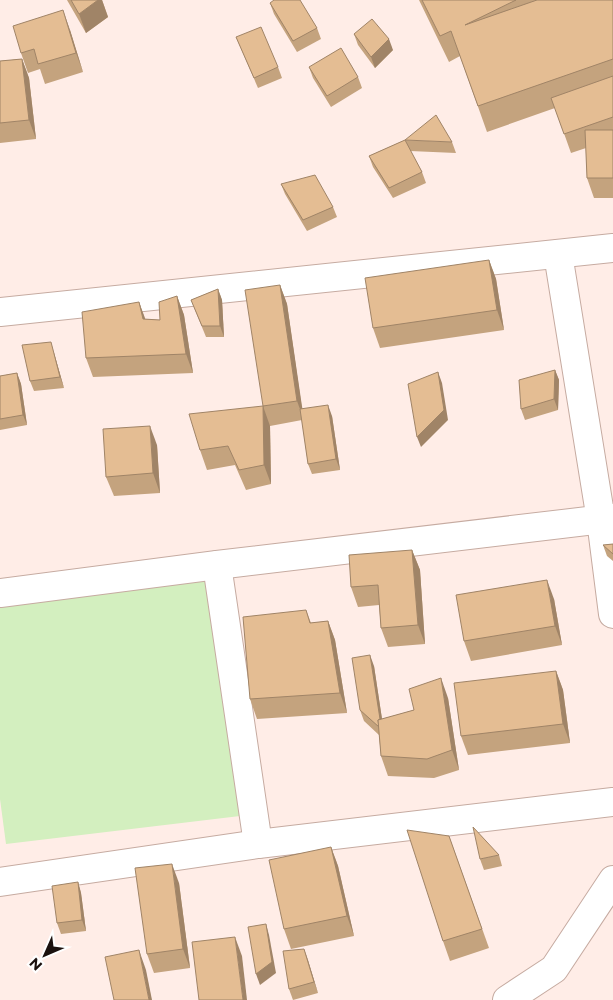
<svg xmlns="http://www.w3.org/2000/svg" width="613" height="1000" font-family="Montserrat,sans-serif">
  <style>
    .green { fill: #d3efbf }
    .lines { fill: none; stroke-linecap: round; stroke-linejoin: round }
    .street-casing { stroke: #c6aba1; stroke-width: 30 }
    .street { stroke: #fff; stroke-width: 28 }
    .wall { fill: #c4a37e }
    .shaded-wall { fill: #a08467 }
    .building { fill: #e4bd93; stroke: #a08467 }
  </style>
  <rect width="100%" height="100%" fill="#ffede7"/>
  <polygon class="green" points="209,574 240,816 6,844 0,799 0,600"/>
  <g class="lines">
    <g class="street-casing">
      <g id="street">
        <polyline points="558,254 601,520 613,614"/>
        <polyline points="0,312 613,248"/>
        <polyline points="217,565 258,844"/>
        <polyline points="0,593 217,565 613,518"/>
        <polyline points="0,882 258,844 613,802"/>
        <polyline points="507,1000 554,969 613,880"/>
      </g>
    </g>
    <use href="#street" class="street"/>
  </g>
  <g class="wall">
    <polygon points="67,0 102,0 108,17 86,33"/>
    <polygon points="419,0 613,0 613,198 594,198 587,178 586,148 571,153 555,108 487,132 460,56 449,62"/>
    <polygon points="270,3 317,28 321,39 297,52 274,14"/>
    <polygon points="70,30 83,72 45,84 40,69 28,73 21,53"/>
    <polygon points="354,34 393,50 375,68 358,45"/>
    <polygon points="236,37 278,67 282,78 258,88"/>
    <polygon points="22,59 29,78 36,139 0,143 0,61"/>
    <polygon points="309,67 358,77 362,88 331,107 313,78"/>
    <polygon points="405,140 452,142 456,153 410,151 422,172 426,183 393,198 373,167 369,156"/>
    <polygon points="281,184 333,207 337,217 307,231 285,194"/>
    <polygon points="489,260 496,279 504,330 380,348 373,328"/>
    <polygon points="280,285 287,304 302,409 332,416 340,470 312,474 308,464 302,420 270,426 271,484 246,490 235,465 207,470 200,450 263,406"/>
    <polygon points="218,289 222,300 224,337 206,337 191,300"/>
    <polygon points="177,296 184,315 193,373 93,377 86,358 139,302 145,319 160,320"/>
    <polygon points="54,353 64,388 34,391 30,381"/>
    <polygon points="555,370 559,380 558,410 525,420 521,409"/>
    <polygon points="17,373 21,384 27,425 0,430 0,376"/>
    <polygon points="157,445 160,493 114,496 106,477"/>
    <polygon points="613,544 613,561 607,556 603,545"/>
    <polygon points="412,550 420,570 425,644 388,647 381,628 379,605 358,607 351,587"/>
    <polygon points="554,599 562,645 471,661 464,641"/>
    <polygon points="306,610 311,623 328,621 335,640 347,713 257,719 250,699"/>
    <polygon points="374,666 382,719 414,710 448,698 459,770 434,778 388,776 381,756 379,735 364,721 360,710"/>
    <polygon points="556,671 563,690 570,743 468,755 461,736"/>
    <polygon points="449,836 489,948 450,961 443,941"/>
    <polygon points="331,847 338,866 354,936 291,949 284,929"/>
    <polygon points="499,855 502,866 484,870 480,859"/>
    <polygon points="78,882 81,893 86,931 61,934 57,923"/>
    <polygon points="179,883 190,968 154,973 147,954"/>
    <polygon points="304,949 318,993 293,1000 289,989"/>
  </g>
  <g class="shaded-wall">
    <polygon points="98,0 102,0 108,17 86,33 79,14"/>
    <polygon points="63,10 70,30 83,72 76,53"/>
    <polygon points="389,39 393,50 375,68 371,57"/>
    <polygon points="22,59 29,78 36,139 29,120"/>
    <polygon points="489,260 496,279 504,330 497,310"/>
    <polygon points="280,285 287,304 304,420 297,401"/>
    <polygon points="218,289 222,300 224,337 220,326"/>
    <polygon points="177,296 184,315 193,373 186,354"/>
    <polygon points="139,302 146,321 143,319"/>
    <polygon points="51,342 54,353 64,388 60,377"/>
    <polygon points="555,370 559,380 558,410 554,399"/>
    <polygon points="438,372 442,383 448,420 421,447 417,437"/>
    <polygon points="17,373 21,384 27,425 23,415"/>
    <polygon points="328,405 332,416 340,470 336,459"/>
    <polygon points="263,406 270,426 271,484 264,465"/>
    <polygon points="150,426 157,445 160,493 153,473"/>
    <polygon points="412,550 420,570 425,644 418,625"/>
    <polygon points="547,580 554,599 562,645 555,626"/>
    <polygon points="328,621 335,640 347,713 340,693"/>
    <polygon points="370,655 374,666 385,739 381,729"/>
    <polygon points="556,671 563,690 570,743 563,724"/>
    <polygon points="441,678 448,698 459,770 452,750"/>
    <polygon points="331,847 338,866 354,936 347,916"/>
    <polygon points="172,864 179,883 190,968 183,949"/>
    <polygon points="78,882 81,893 86,931 82,920"/>
    <polygon points="266,924 269,935 276,973 260,985 256,974"/>
    <polygon points="235,937 242,956 247,1000 243,1000"/>
    <polygon points="304,949 308,960 318,993 314,982"/>
    <polygon points="139,950 146,970 152,1000 149,1000"/>
  </g>
  <g class="building">
    <polygon points="71,0 98,0 79,14"/>
    <polygon points="274,0 300,0 317,28 293,41 270,3"/>
    <polygon points="422,0 516,0 465,25 537,0 613,0 613,59 478,106 451,31 440,36"/>
    <polygon points="63,10 76,53 38,64 34,49 21,53 13,26"/>
    <polygon points="372,19 389,39 371,57 354,34"/>
    <polygon points="261,27 278,67 254,78 236,37"/>
    <polygon points="341,48 358,77 327,96 309,67"/>
    <polygon points="22,59 29,120 0,123 0,61"/>
    <polygon points="613,76 613,117 564,134 551,98"/>
    <polygon points="436,115 452,142 405,140"/>
    <polygon points="585,130 613,130 613,178 587,178"/>
    <polygon points="405,140 422,172 389,188 369,156"/>
    <polygon points="315,175 333,207 303,220 281,184"/>
    <polygon points="489,260 497,310 373,328 365,278"/>
    <polygon points="280,285 297,401 263,406 245,290"/>
    <polygon points="218,289 220,326 202,326 191,300"/>
    <polygon points="177,296 186,354 86,358 82,312 139,302 143,319 160,320 159,302"/>
    <polygon points="51,342 60,377 30,381 22,345"/>
    <polygon points="555,370 554,399 521,409 519,380"/>
    <polygon points="438,372 444,410 417,437 408,384"/>
    <polygon points="17,373 23,415 0,419 0,376"/>
    <polygon points="328,405 336,459 308,464 300,409"/>
    <polygon points="263,406 264,465 239,470 228,446 200,450 189,414"/>
    <polygon points="150,426 153,473 106,477 103,429"/>
    <polygon points="613,544 613,554 603,545"/>
    <polygon points="412,550 418,625 381,628 378,585 351,587 349,555"/>
    <polygon points="547,580 555,626 464,641 456,595"/>
    <polygon points="306,610 310,623 328,621 340,693 250,699 243,617"/>
    <polygon points="370,655 380,719 378,720 379,727 360,710 352,658"/>
    <polygon points="556,671 563,724 461,736 454,683"/>
    <polygon points="441,678 452,750 427,759 381,756 378,720 414,710 409,689"/>
    <polygon points="473,827 499,855 480,859"/>
    <polygon points="407,830 449,836 482,929 443,941"/>
    <polygon points="331,847 347,916 284,929 269,860"/>
    <polygon points="172,864 183,949 147,954 135,868"/>
    <polygon points="78,882 82,920 57,923 52,886"/>
    <polygon points="266,924 272,962 256,974 248,927"/>
    <polygon points="235,937 243,1000 199,1000 192,942"/>
    <polygon points="304,949 314,982 289,989 283,951"/>
    <polygon points="139,950 149,1000 114,1000 105,957"/>
  </g>
  <g transform="translate(45 955) rotate(225)" stroke="#ffffff" stroke-width="4" paint-order="stroke">
  <path d="M0-4L9 19L0 12L-9 19Z" fill="#1b110e"/>
  <text y="-8" font-size="14" font-weight="bold" text-anchor="middle" fill="#1b110e">N</text>
  </g>
</svg>
